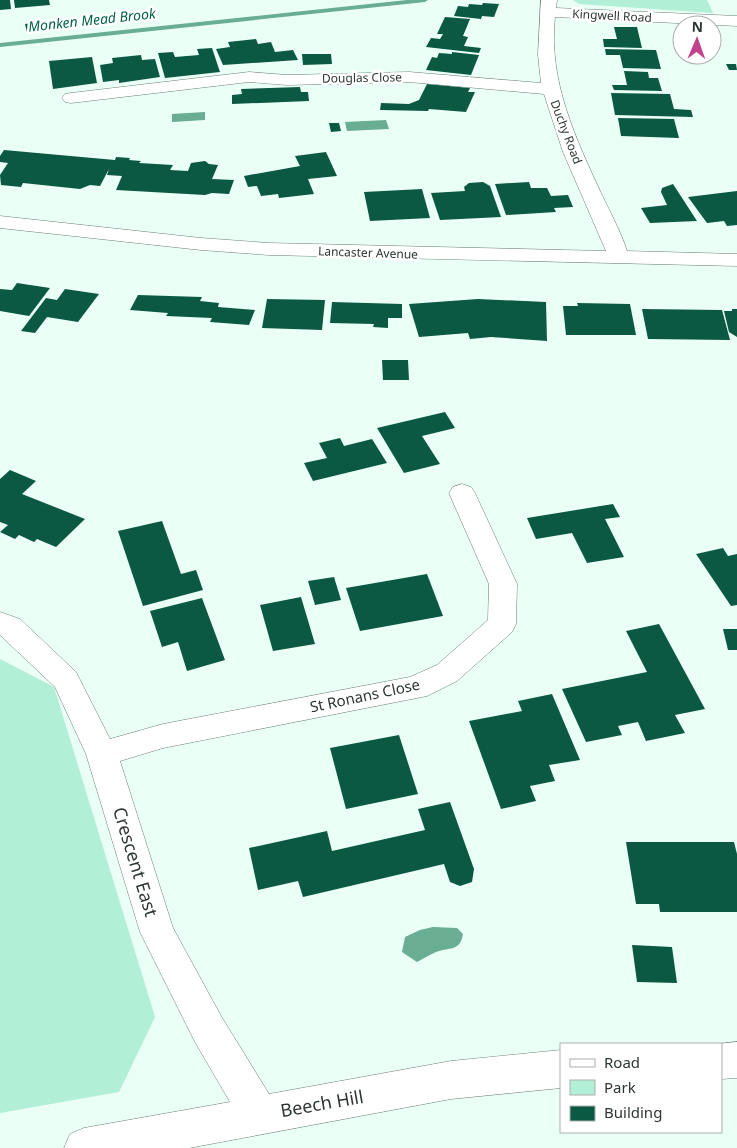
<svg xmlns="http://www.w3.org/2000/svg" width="737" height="1148" font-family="'Noto Sans',sans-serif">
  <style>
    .green { fill: #b1efd6 }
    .water { fill: #69ad93 }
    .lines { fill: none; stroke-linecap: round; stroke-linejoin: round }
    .stream { fill: #69ad93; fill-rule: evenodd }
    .building { fill: #0c5943 }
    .minor-casing { stroke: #6b7e76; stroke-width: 1 }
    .minor { fill: #fff; fill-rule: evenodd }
    .labels { text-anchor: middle; stroke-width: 5; stroke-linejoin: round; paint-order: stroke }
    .far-street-label { font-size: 12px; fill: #2d3632; stroke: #fff }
    .far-water-label { font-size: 14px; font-style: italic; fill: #046148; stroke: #fff }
    .street-label { font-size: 15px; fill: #2d3632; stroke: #fff }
    .near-street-label { font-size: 18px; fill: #2d3632; stroke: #fff }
  </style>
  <rect width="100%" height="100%" fill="#eafff6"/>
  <g class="green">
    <polygon points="573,0 707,0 713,13 579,4"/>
    <polygon points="0,659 54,687 155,1017 119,1092 0,1113"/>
  </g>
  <g class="water">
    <polygon points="205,112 205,120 172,122 172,114"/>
    <polygon points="386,120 389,129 347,131 345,122"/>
    <path d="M433,927l24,1 6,6c-3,18 -14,13 -27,18 -7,3 -13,7 -19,10l-15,-10 3,-15 15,-7z"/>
  </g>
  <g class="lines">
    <polygon class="stream" points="407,0 428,0 425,2 0,47 0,43"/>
  </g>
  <g class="building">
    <polygon points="0,0 10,0 11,9 0,10"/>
    <polygon points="14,0 49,0 50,5 15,8"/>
    <polygon points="483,3 499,4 494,17 482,16 481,19 454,16 458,6 468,7 469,4 482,5"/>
    <polygon points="445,17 470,19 463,36 468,37 464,46 481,48 479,53 426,47 431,38 440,39 443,34 437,34"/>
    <polygon points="39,22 40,30 27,32 25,24"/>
    <polygon points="614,27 637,27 642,48 604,47 603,39 617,39"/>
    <polygon points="256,39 258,44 271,42 275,52 293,50 298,60 223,65 216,49 230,47 228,42"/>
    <polygon points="212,48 220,72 165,78 158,53 173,52 175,57 199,55 197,49"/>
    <polygon points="605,49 656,50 661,69 623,68 620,55 606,55"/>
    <polygon points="452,52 479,55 471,75 426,70 432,57 437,58 439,53 452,54"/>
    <polygon points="302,54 331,54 332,64 303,65"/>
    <polygon points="141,55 142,60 155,59 160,77 119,83 119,80 103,82 100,65 113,63 112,58"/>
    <polygon points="92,57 97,83 53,89 49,61"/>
    <polygon points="726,64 736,64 737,70 729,70"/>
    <polygon points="624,71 648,72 649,78 658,78 662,91 614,90 612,85 627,85"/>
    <polygon points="427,84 470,88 468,92 475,92 466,112 429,109 428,111 380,110 381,103 409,104 419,100"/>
    <polygon points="300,87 301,92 308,92 309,101 232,104 232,95 242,94 241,89"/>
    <polygon points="611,93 670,94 674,109 691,110 693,117 615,115"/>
    <polygon points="618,118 674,119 679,138 621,136"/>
    <polygon points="329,123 339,123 341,131 331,132"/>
    <polygon points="4,150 115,160 116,157 130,158 129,160 141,161 139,163 173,165 170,170 188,171 191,163 205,161 209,164 218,165 212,179 234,180 229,194 212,193 205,195 116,190 122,176 107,175 109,169 100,186 90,185 80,189 23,183 21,187 1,185 0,175 8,163 0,162 0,156"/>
    <polygon points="326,152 337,176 308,179 314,194 279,198 278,194 261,196 257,186 248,187 244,176 300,166 295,156"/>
    <polygon points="483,182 490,186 501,217 440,220 431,193 465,191 464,187 469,183"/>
    <polygon points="529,182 531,188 547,188 551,196 568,195 573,207 554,208 556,212 506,215 495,184"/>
    <polygon points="673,184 697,221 650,223 641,208 667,205 661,192 662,188"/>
    <polygon points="422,189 430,218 370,221 364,192"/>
    <polygon points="737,191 737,225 727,226 724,221 707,223 688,197"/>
    <polygon points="17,283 50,288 29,316 0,311 0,289 12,290"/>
    <polygon points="65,289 99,294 78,322 47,317 35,333 21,331 46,298 57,300"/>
    <polygon points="138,295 202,297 200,301 219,303 218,307 255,310 249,325 210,322 212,318 166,316 168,313 130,310"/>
    <polygon points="267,299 325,300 322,330 262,328"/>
    <polygon points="478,299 546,302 547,341 491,337 470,339 468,333 419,337 409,304"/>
    <polygon points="332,302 402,304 402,318 388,318 388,328 373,327 374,324 330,323"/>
    <polygon points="577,303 630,304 636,335 566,335 563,306 578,306"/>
    <polygon points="642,309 722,310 730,340 648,339"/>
    <polygon points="732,309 737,309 737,337 729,332 724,311 732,311"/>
    <polygon points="382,360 408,360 409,380 383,380"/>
    <polygon points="445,412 455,428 422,436 440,464 404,473 377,428"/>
    <polygon points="340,438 344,446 372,439 387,463 313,481 304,463 327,458 319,443"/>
    <polygon points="10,470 36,481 22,494 85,519 56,547 37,539 34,542 19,535 15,539 0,532 8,525 0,522 0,479"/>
    <polygon points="613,504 620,517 605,519 624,557 587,563 572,533 536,539 527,518"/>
    <polygon points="162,521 181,574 196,570 203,590 143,606 118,531"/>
    <polygon points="723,548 728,556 737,554 737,605 731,606 696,554"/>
    <polygon points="427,574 443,616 360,631 346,588"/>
    <polygon points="334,577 341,600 315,605 308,581"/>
    <polygon points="301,597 315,644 273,651 260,605"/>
    <polygon points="202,598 225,660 187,671 178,642 162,647 150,611"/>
    <polygon points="659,624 705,709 675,715 685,733 646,741 638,722 618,726 622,735 586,742 562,689 647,672 626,631"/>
    <polygon points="723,629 737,629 737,650 728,650"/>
    <polygon points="552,694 580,760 549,765 555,781 530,786 536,801 501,809 469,721 522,711 518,701"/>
    <polygon points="399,735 418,794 346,809 330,748"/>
    <polygon points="450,802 474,869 472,882 460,886 450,882 444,864 303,897 298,881 258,890 249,848 327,831 332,851 425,830 418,809"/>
    <polygon points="626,842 734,842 737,854 737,912 660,912 659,904 636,904"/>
    <polygon points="632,945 672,947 677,983 637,982"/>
  </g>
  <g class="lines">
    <g class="minor-casing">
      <g id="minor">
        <path d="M541,0h16l-1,8 181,8v10l-182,-9c-7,64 21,122 47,178 9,19 19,37 25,56l110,3v12l-468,-11 -68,-5 -201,-22v-12l201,22 68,5 337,8 -43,-99 -19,-58 -135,-12 -122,3 -38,-3 -178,21 -6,-1 -3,-4 3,-4 6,-1 178,-21 38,3 122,-3 132,11 -3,-28z"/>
        <polygon points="462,484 471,487 475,493 517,584 516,624 512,632 457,681 427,696 163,748 120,761 173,928 221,1016 269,1094 451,1061 561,1050 561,1088 451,1099 189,1148 64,1148 70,1134 84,1128 230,1102 195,1042 140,932 86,754 55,687 0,635 0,612 20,619 76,672 110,739 163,724 410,677 437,665 488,620 489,584 449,493 453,487"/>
        <polygon points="737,1042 737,1078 721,1079 721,1044 717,1044"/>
      </g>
    </g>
    <use href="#minor" class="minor"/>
  </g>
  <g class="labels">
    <g class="far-street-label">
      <text transform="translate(612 16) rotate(3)" y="4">Kingwell Road</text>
      <text transform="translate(362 78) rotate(-1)" y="4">Douglas Close</text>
      <text transform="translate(566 132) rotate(69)" y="4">Duchy Road</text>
      <text transform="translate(368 253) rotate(2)" y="4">Lancaster Avenue</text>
    </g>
    <g class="far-water-label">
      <text transform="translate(92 20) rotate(-6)" y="5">Monken Mead Brook</text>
    </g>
    <g class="street-label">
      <text transform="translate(365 696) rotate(-12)" y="5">St Ronans Close</text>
    </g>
    <g class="near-street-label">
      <text transform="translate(135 862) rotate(73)" y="6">Crescent East</text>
      <text transform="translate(322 1104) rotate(-10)" y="6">Beech Hill</text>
    </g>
  </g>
  <rect x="560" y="1043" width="162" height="90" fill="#ffffff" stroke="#abafad"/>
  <rect x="570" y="1059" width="25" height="8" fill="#ffffff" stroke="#abafad"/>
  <text x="604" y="1068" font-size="15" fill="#2d3632">Road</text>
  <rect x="570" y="1080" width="25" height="15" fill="#b1efd6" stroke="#abafad"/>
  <text x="604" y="1093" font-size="15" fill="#2d3632">Park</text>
  <rect x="570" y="1106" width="25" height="15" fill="#0c5943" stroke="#abafad"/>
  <text x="604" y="1118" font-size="15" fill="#2d3632">Building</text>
  <g transform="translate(697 40) rotate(2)"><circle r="24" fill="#ffffff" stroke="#abafad"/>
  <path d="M0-4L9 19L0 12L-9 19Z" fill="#c2428d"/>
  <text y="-8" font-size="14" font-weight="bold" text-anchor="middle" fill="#2d3632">N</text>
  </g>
</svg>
